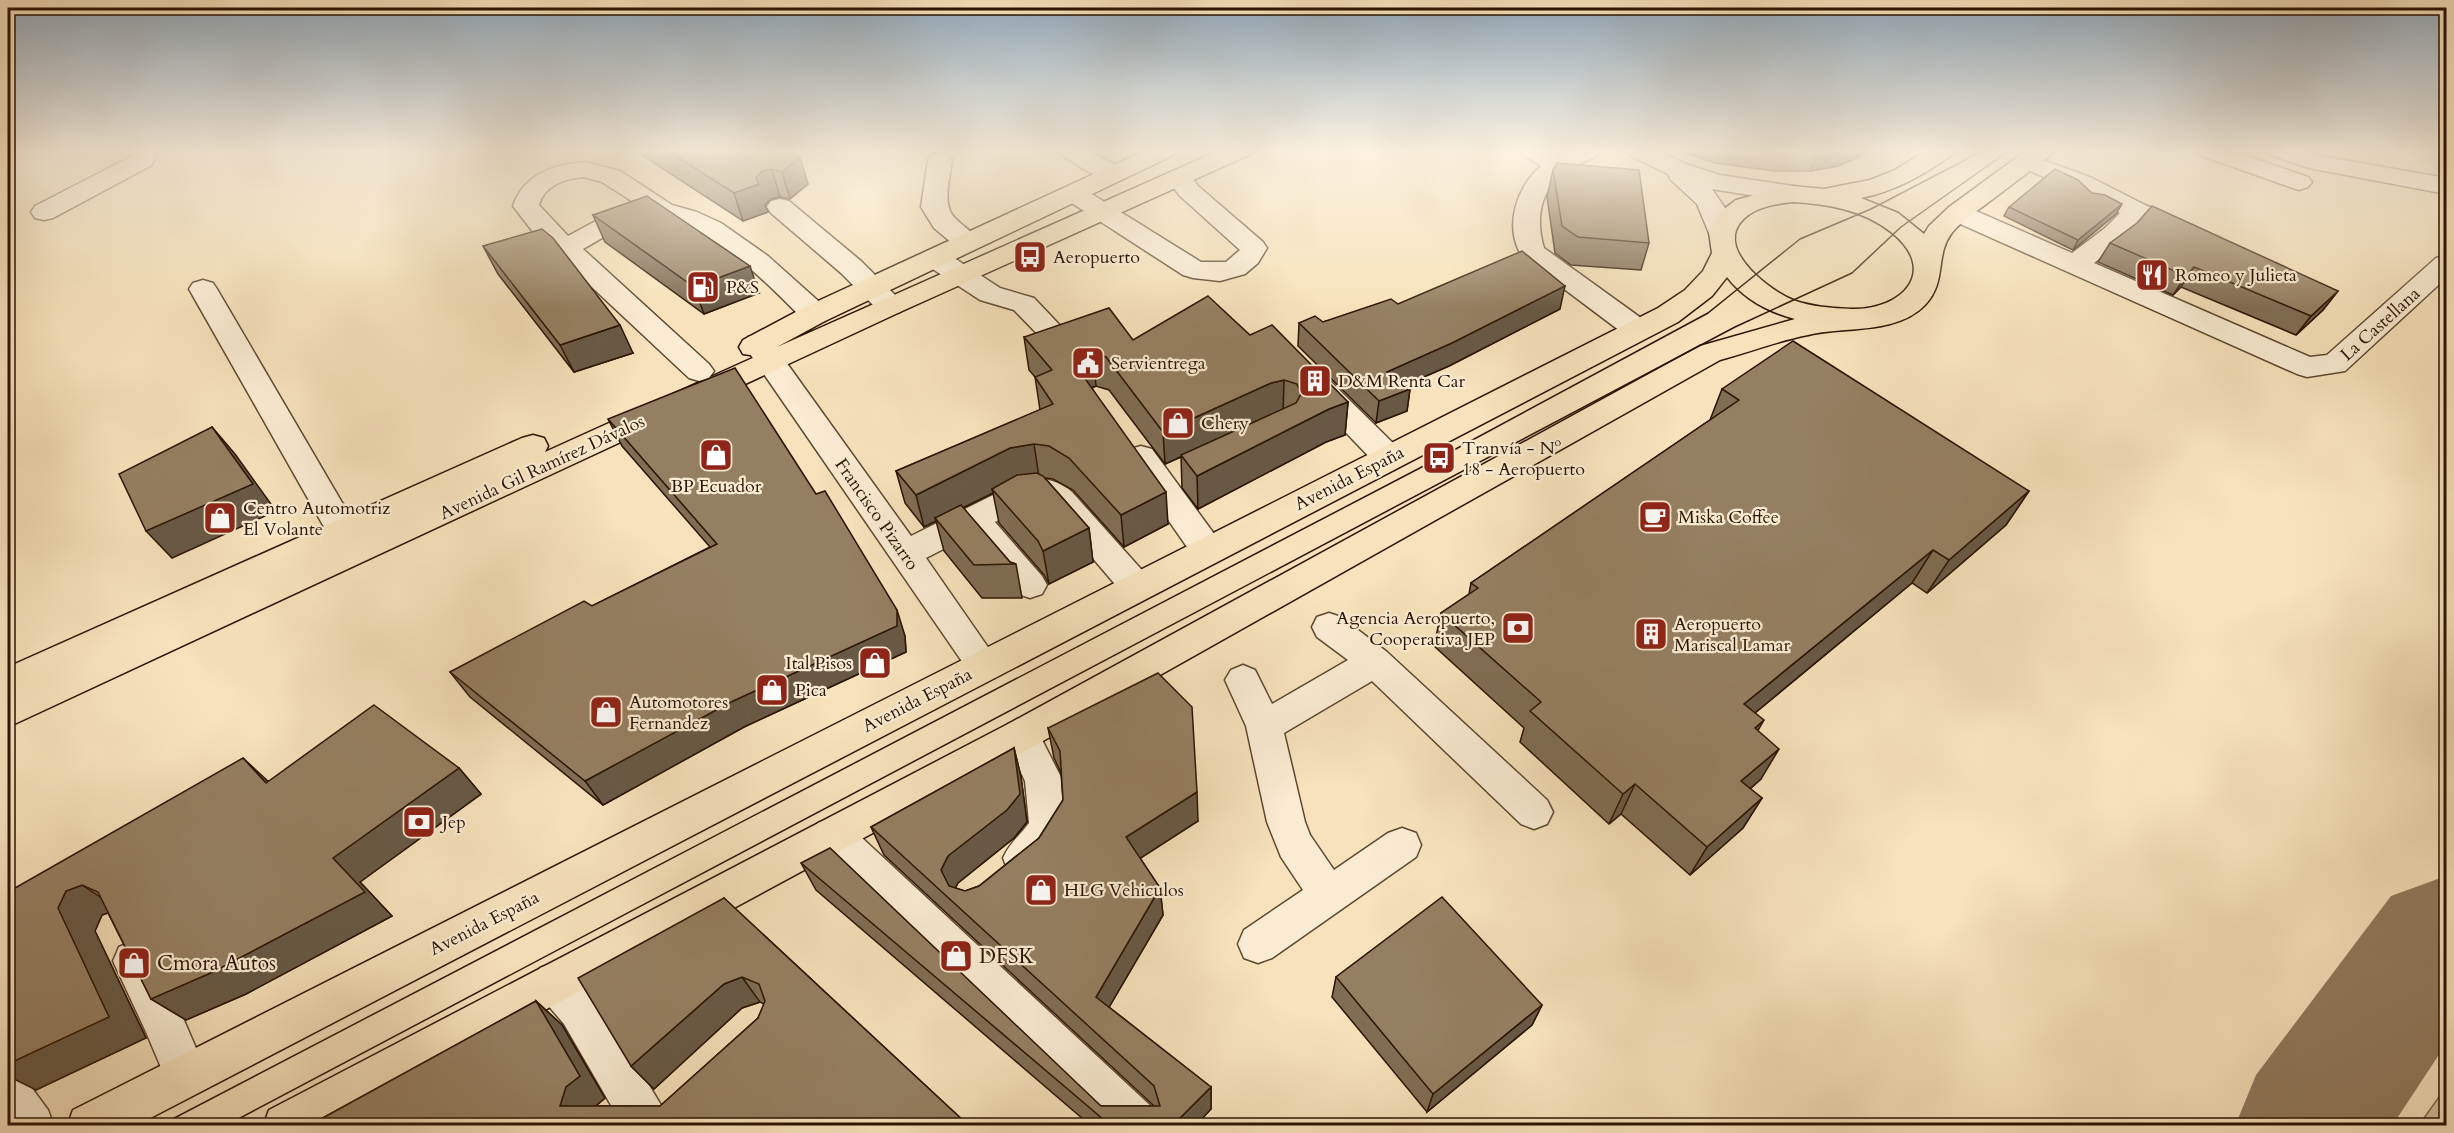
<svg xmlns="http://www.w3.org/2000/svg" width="2454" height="1133" font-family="Cardo,serif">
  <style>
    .green { fill: #d4bf9c; stroke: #80694f; stroke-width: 1.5 }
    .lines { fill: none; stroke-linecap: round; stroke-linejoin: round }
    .taxiway { fill: #917a5e; fill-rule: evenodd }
    .minor-casing { stroke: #5e4730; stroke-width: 3 }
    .major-casing { stroke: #2b1302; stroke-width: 3 }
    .minor { fill: #faecd3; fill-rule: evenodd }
    .major { fill: #f7e2bb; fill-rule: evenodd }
    .tram { stroke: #2b1302; stroke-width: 1.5 }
    .wall { fill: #806d54; stroke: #2b1302; stroke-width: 1.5 }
    .shaded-wall { fill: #685945; stroke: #2b1302; stroke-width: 1.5 }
    .building { fill: #957f62; stroke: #2b1302; stroke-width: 1.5 }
    .labels { text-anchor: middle; stroke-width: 4.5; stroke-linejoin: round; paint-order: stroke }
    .poi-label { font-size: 18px; fill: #2b1302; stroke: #faecd3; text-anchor: start }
    .street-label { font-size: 18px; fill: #2b1302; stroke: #faecd3 }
    .near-poi-label { font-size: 21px; fill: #2b1302; stroke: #faecd3; text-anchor: start }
  </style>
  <rect width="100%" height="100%" fill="#f7e2bb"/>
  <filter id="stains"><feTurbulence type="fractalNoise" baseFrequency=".00333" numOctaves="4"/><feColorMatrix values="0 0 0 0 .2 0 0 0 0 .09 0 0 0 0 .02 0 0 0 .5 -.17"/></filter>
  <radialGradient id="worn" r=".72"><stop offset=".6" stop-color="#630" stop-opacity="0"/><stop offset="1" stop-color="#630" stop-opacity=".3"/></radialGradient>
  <polygon class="green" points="2446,1087 2446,1125 2419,1125"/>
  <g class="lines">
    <polygon class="taxiway" points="2446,876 2446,1044 2392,1126 2235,1126 2256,1075 2391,896"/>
    <g class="minor-casing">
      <g id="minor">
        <polygon points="134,150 158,150 152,165 53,218 44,220 35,218 31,212 35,206 132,156"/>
        <path d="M1058,150h30l35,19 4,5 -4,5c-21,6 -44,-14 -62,-24z"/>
        <path d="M1521,150h28l9,5 12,-5h32c-6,9 -18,11 -28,16 -32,17 -40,49 -30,82l104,75 4,7 -4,7 -10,2 -10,-2 -105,-79c-20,-30 -7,-70 18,-92l-17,-11z"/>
        <polygon points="1626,150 1656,150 1686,164 1720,175 1793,186 1802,189 1806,194 1802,199 1793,202 1712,189 1725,208 1735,237 1731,243 1722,245 1713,243 1697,204 1671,180 1668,174 1629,155"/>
        <polygon points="2196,150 2230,150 2308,177 2312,182 2308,187 2299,190 2290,187 2199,155"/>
        <polygon points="2267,150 2301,150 2315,155 2446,178 2446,194 2309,168 2270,155"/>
        <path d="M940,153l9,2 3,5c-2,18 -11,46 4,59 8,8 18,14 24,23l-4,6 -9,2 -9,-2 -24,-20 -13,-21 7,-47 3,-5z"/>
        <path d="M2027,154l65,24 53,27 51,22 4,6 -4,6 -9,2 -9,-2 -38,-17 -17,18 -29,23 216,94 17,-2 109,-97 10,-3v23l-101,93 -38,6 -10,-3 -348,-155 -4,-6 4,-6 9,-2 9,2 105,46 33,-25 15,-15c-34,-17 -67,-33 -102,-47l-3,-5 3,-5z"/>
        <path d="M584,162l36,9 52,34 25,7 24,11 47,33 57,51 4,7 -4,7 -10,2 -10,-2c-38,-37 -102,-108 -159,-101 -22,2 -44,19 -63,29l126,115 5,7 -5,7 -10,3 -10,-3 -156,-146 -20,-26c11,-32 40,-41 71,-44zM584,177l18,5 36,23 -35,12 -35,19 -29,-31c6,-20 25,-26 45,-28z"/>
        <polygon points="1179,170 1188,173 1198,186 1263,242 1267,248 1258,263 1245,274 1220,281 1193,278 1183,275 1064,198 1060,193 1064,188 1073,185 1082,188 1201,262 1226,262 1240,250 1180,196 1166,178 1170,173"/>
        <polygon points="780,199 789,201 861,261 900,300 904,306 900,312 890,315 880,312 841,273 771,213 767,207 771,201"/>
        <polygon points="935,249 945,252 1000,288 1034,298 1070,336 1066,343 1056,346 1046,343 1014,310 980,300 925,264 922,258 925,252"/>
        <polygon points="203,280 213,283 217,289 354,523 359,532 354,541 343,544 332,541 189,289 193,283"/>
        <path d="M758,334l10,3 143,199 106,-53c21,-7 38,-5 55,9l77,86 5,9 -5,9 -12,4 -12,-4 -75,-88c-17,-13 -38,6 -55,14l47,54 5,9 -5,9 -12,4 -12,-4 -49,-58 -43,22 75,108 -5,10 -12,4 -12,-4 -224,-325 -4,-7 4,-7z"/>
        <polygon points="1314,372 1324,375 1400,450 1404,458 1400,466 1389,469 1378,466 1304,389 1299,382 1304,375"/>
        <polygon points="1141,446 1152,449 1220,542 1224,551 1220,560 1208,564 1196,560 1130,465 1126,457 1130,449"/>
        <polygon points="1329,613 1341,617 1387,652 1547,800 1553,812 1547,824 1534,829 1521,824 1372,681 1284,733 1305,822 1310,835 1334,870 1388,833 1402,828 1416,833 1421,845 1416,857 1272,958 1258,963 1244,958 1238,944 1244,930 1303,890 1281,857 1267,822 1246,726 1225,680 1231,670 1243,665 1255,670 1272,704 1348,660 1317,637 1312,627 1317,617"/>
        <path d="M1021,719l13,5 29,57 4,46 -23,37 -22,12 -14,-5 -5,-13c6,-14 17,-23 26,-35l-4,-42 -22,-46 5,-11z"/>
        <polygon points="832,818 846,823 1155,1110 1161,1126 1107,1126 818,847 813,835 818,823"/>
        <polygon points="133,941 147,947 177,1004 208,1076 201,1091 186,1098 171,1091 146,1032 113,961 119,947"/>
        <polygon points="555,962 570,968 594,994 664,1110 670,1126 623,1126 564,1024 540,996 534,982 540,968"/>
        <polygon points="8,1069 23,1076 48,1110 54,1126 8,1126"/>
      </g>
    </g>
    <g class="major-casing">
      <g id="major">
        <polygon points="1146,150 1177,150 1174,155 825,321 777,347 1220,150 1252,150 1249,155 900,312 8,727 8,667 522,438 533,435 544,438 548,446 545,452 757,356 743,354 739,347 743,340 805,307"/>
        <path d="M1927,150h28l-3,5c-29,20 -56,36 -91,43l37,15 26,21 5,-8 20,-19 78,-57h27l-3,5c-22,17 -44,33 -66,50 -11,8 -25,17 -34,29 -16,22 -4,48 -26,71 -29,30 -81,21 -117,30 -30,6 -59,17 -88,25l-686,386 -704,380h-67l6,-16 739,-386 692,-378 95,-27c-27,-7 -51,-20 -68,-42l-15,19 -34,26 -1543,804h-68l6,-16 1585,-802 27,-18 18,-19 9,-18 -3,-21 11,-20 16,-12 45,-12 12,-2 31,3 46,-9 25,-10zM1793,202c35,2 70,8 98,30 49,39 11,78 -39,77 -19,-1 -41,-2 -59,-9 -22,-9 -75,-48 -53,-77 12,-16 35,-19 53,-21z"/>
      </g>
    </g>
    <use href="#minor" class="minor"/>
    <use href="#major" class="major"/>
    <g class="tram">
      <polyline points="159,1126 1439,458 1708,313 1800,239 1871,209 1967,159 1979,150"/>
      <polyline points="225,1126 1735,327 1852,273 1901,227 2010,150"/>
    </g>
  </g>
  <g class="wall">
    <polygon points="634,150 788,150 808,184 790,199 780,197 771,199 765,205 768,212 743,221"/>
    <polygon points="1676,150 1866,150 1859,157 1838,166 1810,171 1775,171 1715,163"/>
    <polygon points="1553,170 1649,243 1641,270 1571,265 1555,253 1547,197"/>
    <polygon points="2009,207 2116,214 2073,250 2004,216"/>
    <polygon points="593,215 759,293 704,314 605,242"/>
    <polygon points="2110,243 2338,291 2323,310 2296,335 2181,287 2173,295 2098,262"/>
    <polygon points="483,246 633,353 574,372 498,274"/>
    <polygon points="1398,304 1560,309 1449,366 1405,385 1410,389 1407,411 1376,423 1298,346 1299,323 1323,322"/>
    <polygon points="1250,335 1348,402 1345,435 1326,442 1198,509 1182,488 1181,457 1165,464 1109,390 1096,386 1092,388 1168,524 1124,547 1073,490 1053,479 1045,478 1089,528 1093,562 1049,584 1044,575 999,523 993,493 963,508 1010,562 1016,564 1022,598 982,598 944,551 936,521 924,527 905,503 896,471 1040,410 1035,377 1029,370 1024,337 1133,340"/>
    <polygon points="1722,389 2029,491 2006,525 1927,593 1912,583 1755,713 1758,731 1761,779 1750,789 1762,798 1743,828 1690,875 1621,814 1609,824 1520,742 1524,728 1434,646 1441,613 1469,594 1471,583 1710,420"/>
    <polygon points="608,419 905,636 906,652 744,727 603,805 470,697 450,672 592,606 710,547 622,446"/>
    <polygon points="1048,728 1198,821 1140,858 1160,888 1163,915 1109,1007 1211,1087 1211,1109 1196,1125 1090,1125 816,890 801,863 1101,1106 1154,1106 884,855 871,827 1014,748 1021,777 1027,822 1014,838 958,883 955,888 965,891 979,886 1039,838 1063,800 1061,773 1054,758"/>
    <polygon points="459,768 481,794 360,882 392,916 246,994 186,1020 151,999 108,913 102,915 95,931 146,1038 36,1090 8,892 268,781"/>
    <polygon points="724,898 968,1125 310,1125 536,1001 562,1025 605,1098 596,1106 660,1106 758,1018 764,1004 760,1002 742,1008 654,1089 631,1066"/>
    <polygon points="1336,977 1542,1005 1532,1025 1427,1112 1332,997"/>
  </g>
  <g class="shaded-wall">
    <polygon points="1818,150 1866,150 1859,157 1838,166 1810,171"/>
    <polygon points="800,157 808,184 790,199 782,172"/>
    <polygon points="772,169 780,197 771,199 765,205 768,212 743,221 734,193 762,171"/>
    <polygon points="2122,204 2116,214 2073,250 2078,240"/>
    <polygon points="750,266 759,293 704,314 694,287"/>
    <polygon points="2194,267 2181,287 2173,295 2186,276"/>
    <polygon points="1565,286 1560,309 1449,366 1385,394 1387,372"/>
    <polygon points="2338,291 2323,310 2296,335 2311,316"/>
    <polygon points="620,325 633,353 574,372 560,345"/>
    <polygon points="1093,353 1096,386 1085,390 1076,366 1081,357"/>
    <polygon points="1284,380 1283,413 1270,416 1165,464 1163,432 1271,383"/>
    <polygon points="1410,389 1407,411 1376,423 1379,401"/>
    <polygon points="1348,402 1345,435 1326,442 1198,509 1197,476 1329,409"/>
    <polygon points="212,427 235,454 276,511 172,558 146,531"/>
    <polygon points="1034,444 1039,477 992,489 993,493 938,520 935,518 936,521 924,527 916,495 1010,448"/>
    <polygon points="2029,491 2006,525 1927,593 1949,560"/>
    <polygon points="1166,492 1168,524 1124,547 1121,515"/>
    <polygon points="1089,528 1093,562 1049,584 1043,551"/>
    <polygon points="1933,550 1912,583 1727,736 1744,704"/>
    <polygon points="897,610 905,636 906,652 744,727 603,805 585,781"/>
    <polygon points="1764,720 1746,752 1755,728"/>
    <polygon points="1014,748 1021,777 1027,822 1014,838 958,883 951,897 941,870 948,856"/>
    <polygon points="1779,749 1761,779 1724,812 1741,781"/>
    <polygon points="243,758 271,784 266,783"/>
    <polygon points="459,768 481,794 360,882 392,916 246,994 186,1020 151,999 333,858"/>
    <polygon points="1635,784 1621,814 1609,824 1623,794"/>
    <polygon points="1197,792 1198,821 1130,865 1126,837"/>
    <polygon points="1762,798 1743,828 1690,875 1707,847"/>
    <polygon points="82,885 118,909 102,915 95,931 146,1038 36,1090 8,1076 8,1064 58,908 66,891"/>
    <polygon points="1160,888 1163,915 1101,1021 1096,997"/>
    <polygon points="742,977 760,1002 742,1008 654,1089 631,1066 724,984"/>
    <polygon points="536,1001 562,1025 605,1098 592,1109 560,1106"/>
    <polygon points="1542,1005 1532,1025 1427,1112 1433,1094"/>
    <polygon points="1211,1087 1211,1109 1196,1125 1173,1125"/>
  </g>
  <g class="building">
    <polygon points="666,150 788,150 800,157 782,172 772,169 762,171 756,178 759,184 734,193"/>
    <polygon points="1557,163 1639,170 1649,243 1578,237 1562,226 1553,170"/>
    <polygon points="2055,169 2078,180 2092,193 2105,195 2122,204 2078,240 2009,207"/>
    <polygon points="647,196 750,266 694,287 593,215"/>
    <polygon points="2152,206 2338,291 2311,316 2194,267 2186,276 2110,243 2137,223"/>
    <polygon points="542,229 553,238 620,325 560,345 483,246"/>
    <polygon points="1522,251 1565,286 1452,343 1387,372 1410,389 1379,401 1299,323 1315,316 1323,322 1391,299 1398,304"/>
    <polygon points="1208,296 1250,335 1272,325 1348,402 1329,409 1197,476 1181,455 1296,403 1301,394 1297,384 1284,380 1271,383 1163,432 1106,357 1093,353 1081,357 1076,366 1166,492 1121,515 1069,458 1049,446 1034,444 1010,448 916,495 896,471 1053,404 1035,377 1052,370 1024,337 1109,308 1133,340"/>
    <polygon points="1793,341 2029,491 1949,560 1933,550 1744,704 1764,720 1755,728 1779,749 1741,781 1762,798 1707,847 1635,784 1623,794 1530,711 1541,702 1441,613 1478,588 1471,583 1739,400 1722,389"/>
    <polygon points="735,368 816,494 825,491 897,610 897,626 731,702 585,781 450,672 584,601 592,606 717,544 608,419"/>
    <polygon points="212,427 253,484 146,531 119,474"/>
    <polygon points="1037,473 1043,476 1089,528 1043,551 1038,541 992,489 1017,475"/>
    <polygon points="961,505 1010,562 1016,564 974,565 935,518"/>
    <polygon points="1158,673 1192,707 1197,792 1126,837 1160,888 1096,997 1211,1087 1173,1125 1110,1125 801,863 830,848 1101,1106 1160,1106 1154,1086 871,827 1014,748 1020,794 1007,810 948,856 941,870 949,886 965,891 979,886 1039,838 1063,800 1060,751 1048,728"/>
    <polygon points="374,705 459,768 333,858 365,892 213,972 151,999 98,892 82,885 66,891 58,908 109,1017 8,1064 8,892 243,758 266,783"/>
    <polygon points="1442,897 1542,1005 1433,1094 1336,977"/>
    <polygon points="724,898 968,1125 310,1125 536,1001 580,1076 566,1087 560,1106 660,1106 758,1018 765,1001 759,984 742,977 724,984 631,1066 578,978"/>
  </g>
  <linearGradient id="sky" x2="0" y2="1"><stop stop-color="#92aabd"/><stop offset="0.49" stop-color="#fbf2e0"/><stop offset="1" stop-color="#fbf2e0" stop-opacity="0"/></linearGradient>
  <rect width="2454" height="308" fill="url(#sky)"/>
  <defs>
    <g id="bus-square" transform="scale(1.725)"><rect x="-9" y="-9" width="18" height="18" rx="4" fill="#8f2418" stroke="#faecd3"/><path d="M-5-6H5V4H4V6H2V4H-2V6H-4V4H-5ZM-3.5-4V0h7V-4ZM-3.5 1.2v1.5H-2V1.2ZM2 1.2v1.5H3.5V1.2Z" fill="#fff"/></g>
    <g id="restaurant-square" transform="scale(1.725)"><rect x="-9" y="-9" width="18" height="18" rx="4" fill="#8f2418" stroke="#faecd3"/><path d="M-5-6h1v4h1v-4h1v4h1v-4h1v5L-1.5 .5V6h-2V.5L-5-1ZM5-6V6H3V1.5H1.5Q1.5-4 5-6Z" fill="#fff"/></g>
    <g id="fuel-square" transform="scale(1.725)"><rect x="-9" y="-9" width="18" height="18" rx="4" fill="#8f2418" stroke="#faecd3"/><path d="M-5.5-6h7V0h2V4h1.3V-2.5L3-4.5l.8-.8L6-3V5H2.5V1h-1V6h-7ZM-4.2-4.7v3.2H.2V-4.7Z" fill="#fff"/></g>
    <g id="civic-square" transform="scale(1.725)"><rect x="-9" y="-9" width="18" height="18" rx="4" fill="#8f2418" stroke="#faecd3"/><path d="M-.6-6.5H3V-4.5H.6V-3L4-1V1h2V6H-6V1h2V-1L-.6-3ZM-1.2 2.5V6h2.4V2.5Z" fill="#fff"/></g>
    <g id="building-square" transform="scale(1.725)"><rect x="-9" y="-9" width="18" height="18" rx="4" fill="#8f2418" stroke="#faecd3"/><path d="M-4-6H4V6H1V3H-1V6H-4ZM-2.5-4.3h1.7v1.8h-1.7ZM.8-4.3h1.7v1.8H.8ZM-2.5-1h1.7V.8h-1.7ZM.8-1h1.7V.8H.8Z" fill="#fff"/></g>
    <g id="shop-square" transform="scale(1.725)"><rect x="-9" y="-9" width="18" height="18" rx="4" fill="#8f2418" stroke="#faecd3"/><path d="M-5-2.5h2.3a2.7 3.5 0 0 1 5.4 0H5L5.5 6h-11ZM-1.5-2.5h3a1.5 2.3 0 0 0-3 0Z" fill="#fff"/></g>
    <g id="cafe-square" transform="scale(1.725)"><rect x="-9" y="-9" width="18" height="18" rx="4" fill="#8f2418" stroke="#faecd3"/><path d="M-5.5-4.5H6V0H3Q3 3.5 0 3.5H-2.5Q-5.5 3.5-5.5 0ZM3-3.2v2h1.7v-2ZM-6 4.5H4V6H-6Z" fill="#fff"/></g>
    <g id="bank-square" transform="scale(1.725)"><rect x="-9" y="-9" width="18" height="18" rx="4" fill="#8f2418" stroke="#faecd3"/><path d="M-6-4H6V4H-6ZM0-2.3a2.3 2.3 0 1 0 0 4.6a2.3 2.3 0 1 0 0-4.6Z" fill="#fff"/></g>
  </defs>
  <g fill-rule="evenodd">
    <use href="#bus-square" x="1030" y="257"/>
    <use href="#restaurant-square" x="2152" y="275"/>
    <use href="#fuel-square" x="703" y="287"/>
    <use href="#civic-square" x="1088" y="363"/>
    <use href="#building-square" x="1315" y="381"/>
    <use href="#shop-square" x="1178" y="423"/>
    <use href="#shop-square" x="716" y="455"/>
    <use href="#bus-square" x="1439" y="458"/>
    <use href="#cafe-square" x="1655" y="517"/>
    <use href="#shop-square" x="220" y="518"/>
    <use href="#bank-square" x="1518" y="628"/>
    <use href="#building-square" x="1651" y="634"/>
    <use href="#shop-square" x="875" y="663"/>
    <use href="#shop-square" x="772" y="690"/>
    <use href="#shop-square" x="606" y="712"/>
    <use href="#bank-square" x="419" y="822"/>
    <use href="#shop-square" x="1041" y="890"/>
    <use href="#shop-square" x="956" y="956"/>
    <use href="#shop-square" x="134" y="963"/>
  </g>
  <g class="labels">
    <g class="poi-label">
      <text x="1053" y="263">Aeropuerto</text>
      <text x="2175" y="281">Romeo y Julieta</text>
      <text x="726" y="293">P&amp;S</text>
      <text x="1111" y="369">Servientrega</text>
      <text x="1338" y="387">D&amp;M Renta Car</text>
      <text x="1201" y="429">Chery</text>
      <text x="1462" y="454">Tranvía - Nº<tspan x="1462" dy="21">18 - Aeropuerto</tspan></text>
      <text x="716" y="492" text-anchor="middle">BP Ecuador</text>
      <text x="243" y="514">Centro Automotriz<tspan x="243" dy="21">El Volante</tspan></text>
      <text x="1678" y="523">Miska Coffee</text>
      <text x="1495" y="624" text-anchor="end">Agencia Aeropuerto,<tspan x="1495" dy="21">Cooperativa JEP</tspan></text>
      <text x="1674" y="630">Aeropuerto<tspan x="1674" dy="21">Mariscal Lamar</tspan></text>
      <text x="852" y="669" text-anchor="end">Ital Pisos</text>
      <text x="795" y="696">Pica</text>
      <text x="629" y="708">Automotores<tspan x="629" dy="21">Fernandez</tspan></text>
      <text x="442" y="828">Jep</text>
      <text x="1064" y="896">HLG Vehiculos</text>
    </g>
    <g class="street-label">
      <text transform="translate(2380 324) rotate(-42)" y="6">La Castellana</text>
      <text transform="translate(542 467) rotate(-25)" y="6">Avenida Gil Ramírez Dávalos</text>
      <text transform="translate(1349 478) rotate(-27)" y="6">Avenida España</text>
      <text transform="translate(877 514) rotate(55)" y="6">Francisco Pizarro</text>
      <text transform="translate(917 700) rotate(-27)" y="6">Avenida España</text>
      <text transform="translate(484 923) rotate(-27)" y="6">Avenida España</text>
    </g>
    <g class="near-poi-label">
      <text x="979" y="963">DFSK</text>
      <text x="157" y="970">Cmora Autos</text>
    </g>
  </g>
  <rect width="2454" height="1133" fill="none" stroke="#f7e2bb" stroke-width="30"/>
  <rect x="9" y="9" width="2436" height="1115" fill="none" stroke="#2b1302" stroke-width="3"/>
  <rect x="15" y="15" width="2424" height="1103" fill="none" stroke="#2b1302" stroke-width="1.5"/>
  <rect width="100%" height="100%" filter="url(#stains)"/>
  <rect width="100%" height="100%" fill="url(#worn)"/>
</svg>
